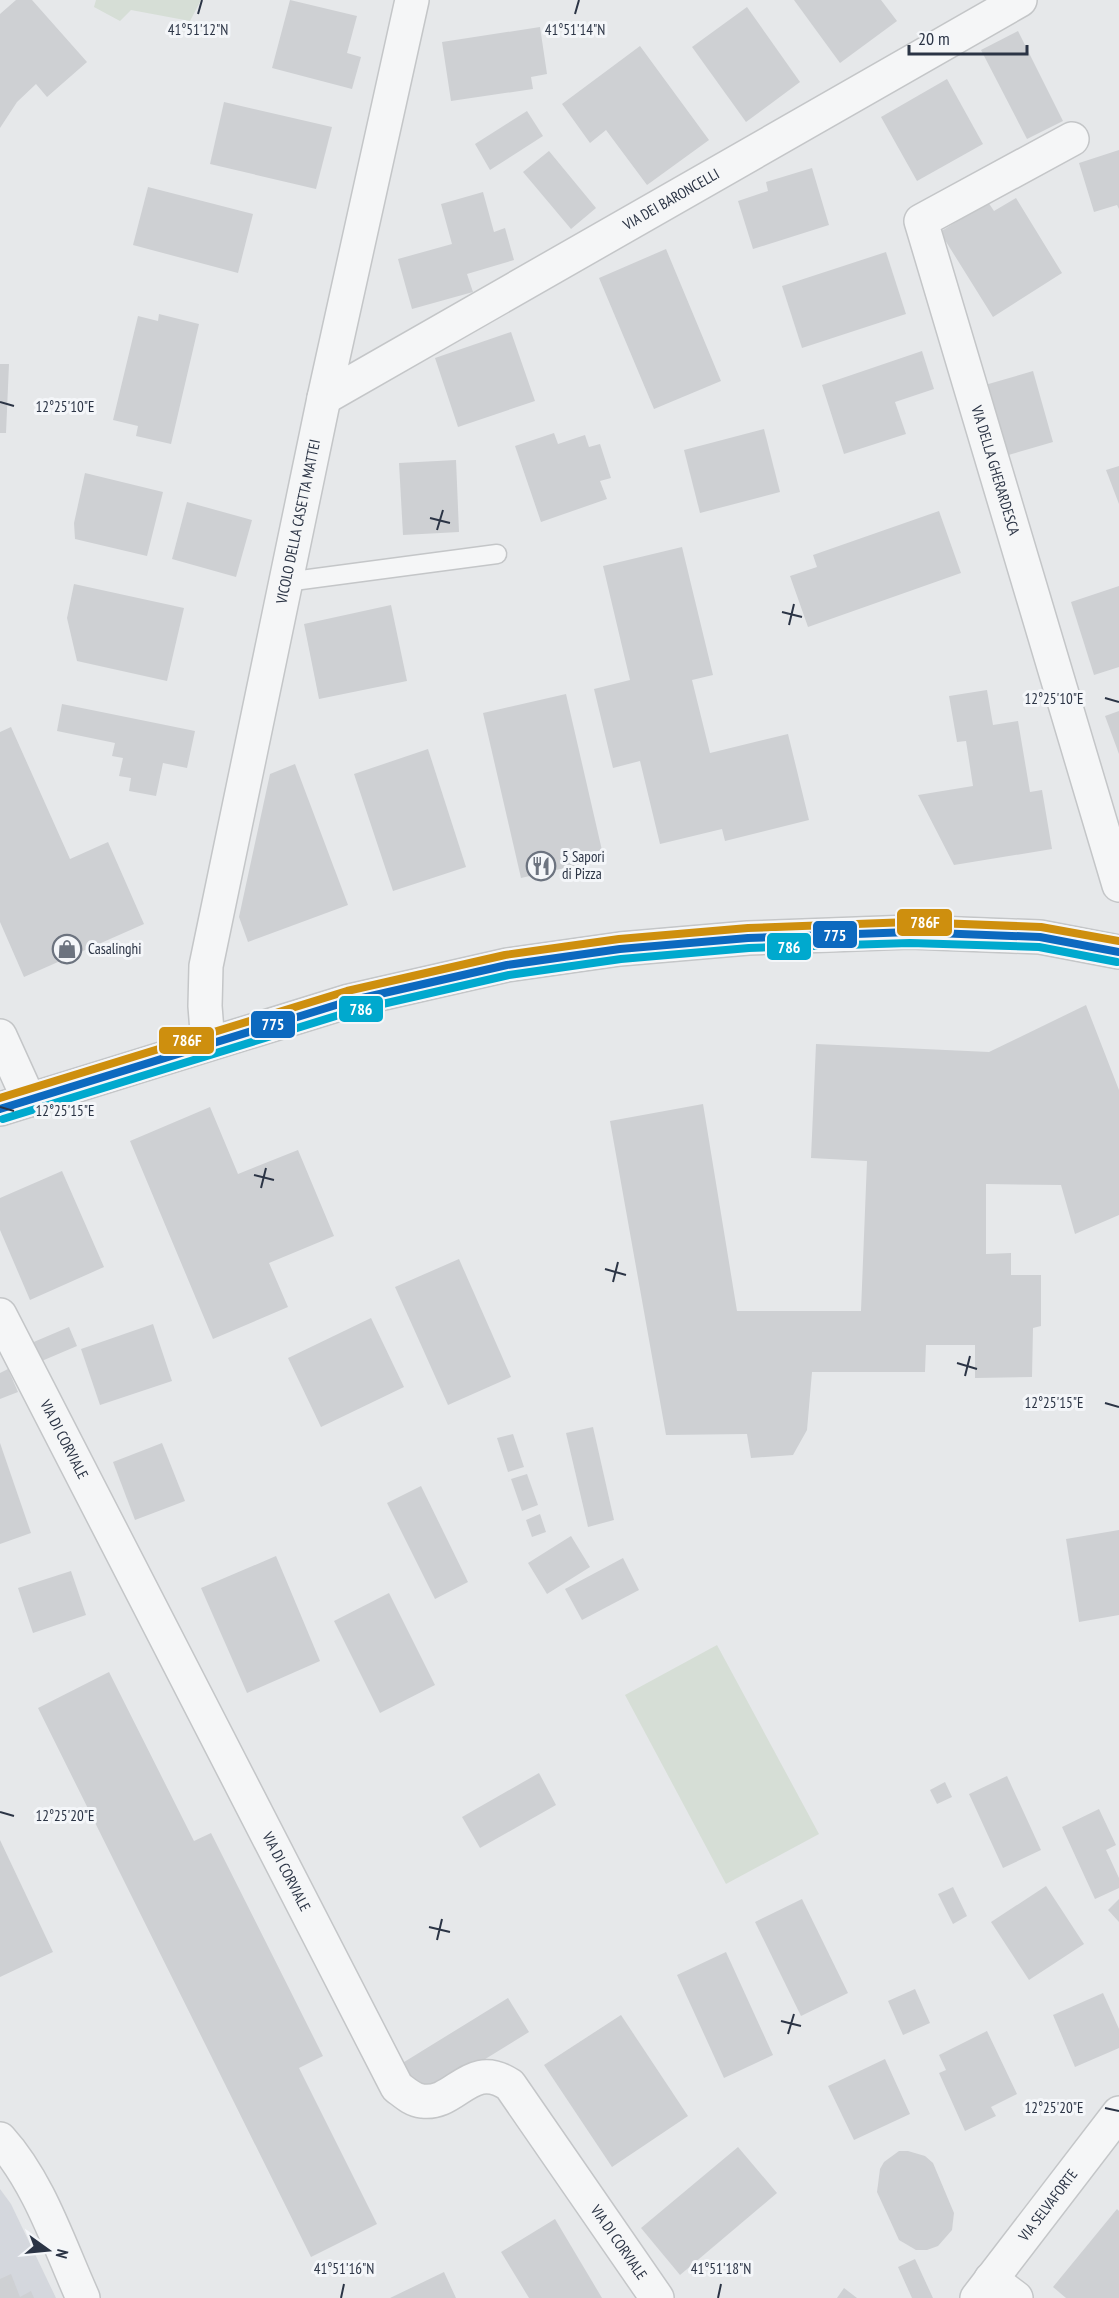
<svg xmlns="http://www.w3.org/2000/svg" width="1119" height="2298" font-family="'PT Sans Narrow',sans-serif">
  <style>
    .built { fill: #d4d7dd }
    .green { fill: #d6ded6 }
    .building { fill: #ced0d3 }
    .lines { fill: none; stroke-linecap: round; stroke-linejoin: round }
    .lane-casing { stroke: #c4c6c8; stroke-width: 21 }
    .street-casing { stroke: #c4c6c8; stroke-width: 36 }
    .secondary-casing { stroke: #c4c6c8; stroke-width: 36 }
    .lane { stroke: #f5f6f7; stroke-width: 18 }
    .street { stroke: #f5f6f7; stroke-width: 33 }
    .secondary { stroke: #f8f8f8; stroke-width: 33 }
    .bus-1-casing { stroke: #f4f6f9; stroke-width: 12 }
    .bus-2-casing { stroke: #f4f6f9; stroke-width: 12 }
    .bus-3-casing { stroke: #f4f6f9; stroke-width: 12 }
    .bus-1 { stroke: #0c69bf; stroke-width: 8 }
    .bus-2 { stroke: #00a9ce; stroke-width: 8 }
    .bus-3 { stroke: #ce8f0e; stroke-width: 8 }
    .ticks { fill: none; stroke: #2b3445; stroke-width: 2 }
    .labels { text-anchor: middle; stroke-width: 6; stroke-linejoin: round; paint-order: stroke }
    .street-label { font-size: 15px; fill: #2b3445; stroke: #f4f6f9 }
    .poi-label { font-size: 15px; fill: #2b3445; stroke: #f4f6f9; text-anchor: start }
    .ticks-label { font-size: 15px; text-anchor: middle; fill: #2b3445; stroke: #f4f6f9; stroke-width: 6; stroke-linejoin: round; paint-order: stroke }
    .line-badge { stroke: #f4f6f9; stroke-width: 2 }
    .badge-label { font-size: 16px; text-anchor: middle; font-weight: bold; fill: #fff }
  </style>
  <rect width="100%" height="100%" fill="#e6e8ea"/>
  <polygon class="built" points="0,2189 11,2204 56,2298 0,2298"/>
  <g class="green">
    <polygon points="96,0 201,0 190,21 131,10 120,21 94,7"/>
    <polygon points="717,1645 819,1834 726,1884 625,1695"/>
  </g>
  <g class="building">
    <polygon points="16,0 32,0 87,62 47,97 36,84 17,102 0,128 0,14"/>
    <polygon points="290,0 357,16 347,53 361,57 352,89 272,68"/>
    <polygon points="794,0 881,0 897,21 840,63"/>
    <polygon points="747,7 800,82 746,122 692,47"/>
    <polygon points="540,27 547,74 531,77 533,89 451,101 442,42"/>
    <polygon points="1018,31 1063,121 1027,139 981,50"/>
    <polygon points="640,46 709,140 647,185 606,130 590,143 562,104"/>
    <polygon points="947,79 983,144 917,181 881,117"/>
    <polygon points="224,102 332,127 316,189 210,164"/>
    <polygon points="527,111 543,136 490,170 475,144"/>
    <polygon points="1119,150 1119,209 1117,205 1094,212 1079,163"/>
    <polygon points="549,151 596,208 571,229 523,172"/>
    <polygon points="812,168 829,225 753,249 738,201 768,191 766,182"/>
    <polygon points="148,187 253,214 238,273 133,245"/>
    <polygon points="483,192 494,232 505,228 514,260 467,274 473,292 412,309 398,259 452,244 441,204"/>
    <polygon points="1016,198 1062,273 993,317 940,232 988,202 994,211"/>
    <polygon points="666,249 721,381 654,409 599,278"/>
    <polygon points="886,252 906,314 802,348 782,286"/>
    <polygon points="159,314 199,324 171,444 136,436 138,426 113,420 138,316 158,321"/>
    <polygon points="511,332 535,401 458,427 435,358"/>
    <polygon points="922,351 934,389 895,402 906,434 844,454 822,385"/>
    <polygon points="0,364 9,364 6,433 0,433"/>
    <polygon points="1033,371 1053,442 1005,456 985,385"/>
    <polygon points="764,429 780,492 700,513 684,450"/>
    <polygon points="554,433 558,444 585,435 589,447 600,444 611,478 600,481 607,499 541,522 515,446"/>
    <polygon points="456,460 459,532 403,535 399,463"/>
    <polygon points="1119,466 1119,504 1106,470"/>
    <polygon points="85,473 163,492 147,556 75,539 74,523"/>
    <polygon points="187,502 252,520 236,577 172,559"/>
    <polygon points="939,511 961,573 808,627 790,576 817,567 813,555"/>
    <polygon points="682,547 713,675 692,680 710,753 788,734 809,820 725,841 722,829 660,844 640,761 613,768 594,689 630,680 603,566"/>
    <polygon points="74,584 184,608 167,681 77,661 67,618"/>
    <polygon points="1119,586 1119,667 1094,675 1071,602"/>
    <polygon points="391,605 407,681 319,699 304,624"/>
    <polygon points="987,690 993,725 1018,721 1030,792 1042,790 1052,849 954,865 918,795 973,786 966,741 957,742 949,696"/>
    <polygon points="566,694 604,859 521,878 483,713"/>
    <polygon points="62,704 195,731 187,768 163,763 156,796 129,791 131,778 119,776 123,758 112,756 115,743 57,731"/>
    <polygon points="1119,711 1119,754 1105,716"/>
    <polygon points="11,727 70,859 108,842 144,924 24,977 0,922 0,732"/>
    <polygon points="428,749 466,867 393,891 354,774"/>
    <polygon points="295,764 348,905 248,942 239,917 270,774"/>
    <polygon points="1086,1005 1119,1090 1119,1215 1075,1234 1061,1185 986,1184 986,1254 1011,1253 1011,1275 1041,1275 1041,1326 1033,1328 1032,1377 975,1378 975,1345 926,1345 925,1372 812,1372 807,1430 793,1455 751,1458 747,1434 666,1435 610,1121 703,1104 737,1311 861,1311 867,1161 811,1158 816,1044 989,1052"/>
    <polygon points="210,1107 238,1174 298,1150 334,1236 269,1263 288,1307 213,1339 130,1141"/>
    <polygon points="62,1171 104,1267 30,1300 0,1230 0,1198"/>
    <polygon points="459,1259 511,1377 448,1405 395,1287"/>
    <polygon points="371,1318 404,1387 321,1427 288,1358"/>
    <polygon points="153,1324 172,1381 100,1405 81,1349"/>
    <polygon points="69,1327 77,1346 37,1363 29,1344"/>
    <polygon points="8,1369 18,1392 0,1399 0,1373"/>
    <polygon points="593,1427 614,1520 588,1527 566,1433"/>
    <polygon points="513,1434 524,1467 508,1472 497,1438"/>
    <polygon points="0,1443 31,1533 0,1544"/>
    <polygon points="162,1443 185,1501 135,1520 113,1462"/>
    <polygon points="527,1474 538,1505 522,1511 511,1479"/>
    <polygon points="421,1486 468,1582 435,1599 387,1503"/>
    <polygon points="540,1514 546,1532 532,1537 526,1520"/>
    <polygon points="1119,1530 1119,1615 1079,1622 1066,1539"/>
    <polygon points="571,1536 590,1567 547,1594 528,1563"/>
    <polygon points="276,1556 320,1661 247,1693 201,1588"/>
    <polygon points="623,1558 639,1590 582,1620 565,1589"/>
    <polygon points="71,1571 86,1615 33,1633 18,1588"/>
    <polygon points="389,1593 435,1685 380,1713 334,1621"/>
    <polygon points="109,1672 194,1841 211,1833 323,2056 299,2068 377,2224 311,2257 38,1708"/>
    <polygon points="539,1773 556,1805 480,1848 462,1817"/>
    <polygon points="1007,1776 1041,1850 1003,1868 969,1794"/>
    <polygon points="945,1782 952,1797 937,1804 930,1790"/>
    <polygon points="1099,1809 1116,1845 1106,1850 1119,1878 1119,1888 1095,1899 1062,1827"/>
    <polygon points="0,1840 53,1952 0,1977"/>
    <polygon points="1046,1886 1084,1944 1029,1980 991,1922"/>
    <polygon points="953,1887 967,1916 953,1924 938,1894"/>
    <polygon points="802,1899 848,1993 801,2016 755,1922"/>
    <polygon points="1119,1899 1119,1922 1108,1910"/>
    <polygon points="726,1952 773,2055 724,2078 677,1975"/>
    <polygon points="915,1989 930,2023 903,2035 888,2001"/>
    <polygon points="1103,1993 1119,2029 1119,2048 1075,2067 1053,2015"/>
    <polygon points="508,1998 529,2032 430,2093 396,2067"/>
    <polygon points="621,2015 688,2116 612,2167 544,2065"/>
    <polygon points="987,2031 1017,2094 991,2107 996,2116 965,2131 939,2073 946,2070 939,2055"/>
    <polygon points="885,2059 910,2114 854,2140 828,2086"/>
    <polygon points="738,2147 777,2193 680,2275 641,2228"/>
    <polygon points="899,2151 908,2151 925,2156 933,2163 954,2213 952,2230 938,2246 927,2250 916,2250 899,2240 877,2192 880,2169 884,2162"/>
    <polygon points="1117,2209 1119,2211 1119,2298 1066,2298 1053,2287"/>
    <polygon points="555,2219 602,2298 529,2298 501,2252"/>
    <polygon points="915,2259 933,2298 912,2298 898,2267"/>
    <polygon points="444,2272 456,2298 390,2298"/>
    <polygon points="11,2274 20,2297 31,2291 34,2298 0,2298 0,2279"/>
    <polygon points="844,2288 857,2298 837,2298"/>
  </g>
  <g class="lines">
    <g class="lane-casing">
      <polyline id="lane" points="286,582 497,554"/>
    </g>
    <g class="street-casing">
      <g id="street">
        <path id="s1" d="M1072,139l-151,82 198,664"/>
        <path id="s2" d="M324,398l696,-398"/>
        <polyline points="0,1036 29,1100"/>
        <path id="s3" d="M208,1044l-3,-38 1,-40 118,-568 88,-398"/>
        <path id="s4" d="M0,1315l397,772c7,5 15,13 25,14 34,5 48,-43 88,-16l147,213"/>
        <path d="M0,2139c39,43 59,106 83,159"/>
        <polyline points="991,2279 1016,2298"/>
        <path id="s5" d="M977,2298l142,-185"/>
      </g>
    </g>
    <g class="secondary-casing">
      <polyline id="secondary" points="0,1109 349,1001 507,965 620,949 748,938 910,932 1040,937 1119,952"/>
    </g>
    <use href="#lane" class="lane"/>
    <use href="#street" class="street"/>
    <use href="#secondary" class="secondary"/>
    <g class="bus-1-casing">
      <polyline id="bus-1" points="0,1109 349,1001 507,965 620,949 748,938 910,932 1040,937 1119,952"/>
    </g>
    <g class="bus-2-casing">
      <polyline id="bus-2" points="3,1119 352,1011 509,975 621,959 749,948 910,943 1039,947 1117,962"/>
    </g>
    <g class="bus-3-casing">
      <polyline id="bus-3" points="0,1098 347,991 505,955 619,939 748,928 910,922 1041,927 1119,941"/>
    </g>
    <use href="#bus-1" class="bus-1"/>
    <use href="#bus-2" class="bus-2"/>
    <use href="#bus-3" class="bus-3"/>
  </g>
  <path class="ticks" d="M198,14l4,-14M575,14l4,-14M0,402l14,4M430,518l20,5M437,530l6,-20M782,612l20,5M789,625l5,-21M1105,698l14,4M0,1107l14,4M254,1175l20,5M261,1188l5,-20M605,1269l21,6M613,1282l5,-20M957,1363l20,6M965,1376l5,-20M1105,1403l14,4M0,1812l14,4M429,1927l21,5M437,1940l5,-21M781,2021l20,5M788,2034l6,-20M1105,2108l14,3M341,2298l3,-14M718,2298l3,-14"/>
  <defs>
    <g id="restaurant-ring" transform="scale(1.5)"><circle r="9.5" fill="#f4f6f9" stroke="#6c737f" stroke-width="1.5"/><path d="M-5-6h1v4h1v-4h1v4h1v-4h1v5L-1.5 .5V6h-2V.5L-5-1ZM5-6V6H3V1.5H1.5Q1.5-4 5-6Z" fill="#6c737f"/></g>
    <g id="shop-ring" transform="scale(1.5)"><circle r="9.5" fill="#f4f6f9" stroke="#6c737f" stroke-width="1.5"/><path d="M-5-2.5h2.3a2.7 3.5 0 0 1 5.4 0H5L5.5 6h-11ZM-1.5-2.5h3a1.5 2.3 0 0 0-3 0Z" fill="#6c737f"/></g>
  </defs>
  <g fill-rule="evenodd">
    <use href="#restaurant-ring" x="541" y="866"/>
    <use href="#shop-ring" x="67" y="949"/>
  </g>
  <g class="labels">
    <g class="street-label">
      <text dy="5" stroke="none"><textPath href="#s2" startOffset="400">VIA DEI BARONCELLI</textPath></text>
      <text dy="5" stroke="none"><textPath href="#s1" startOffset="432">VIA DELLA GHERARDESCA</textPath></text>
      <text dy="5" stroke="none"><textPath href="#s3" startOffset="532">VICOLO DELLA CASETTA MATTEI</textPath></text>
      <text dy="5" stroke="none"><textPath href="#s4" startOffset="140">VIA DI CORVIALE</textPath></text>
      <text dy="5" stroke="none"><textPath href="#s4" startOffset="626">VIA DI CORVIALE</textPath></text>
      <text dy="5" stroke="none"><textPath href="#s5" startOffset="117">VIA SELVAFORTE</textPath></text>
      <text dy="5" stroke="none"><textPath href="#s4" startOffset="1184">VIA DI CORVIALE</textPath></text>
    </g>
    <g class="poi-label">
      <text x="562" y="862">5 Sapori<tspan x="562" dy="17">di Pizza</tspan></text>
      <text x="88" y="954">Casalinghi</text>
    </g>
  </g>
  <g class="ticks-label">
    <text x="198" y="35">41°51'12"N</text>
    <text x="575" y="35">41°51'14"N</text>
    <text x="65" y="412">12°25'10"E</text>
    <text x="1054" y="704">12°25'10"E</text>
    <text x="65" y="1116">12°25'15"E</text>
    <text x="1054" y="1408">12°25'15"E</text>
    <text x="65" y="1821">12°25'20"E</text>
    <text x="1054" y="2113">12°25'20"E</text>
    <text x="344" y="2274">41°51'16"N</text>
    <text x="721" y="2274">41°51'18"N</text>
  </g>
  <g class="line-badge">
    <rect x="896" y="908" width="57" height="29" rx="6" fill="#ce8f0e"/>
    <rect x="812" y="920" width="46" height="29" rx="6" fill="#0c69bf"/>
    <rect x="766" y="932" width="46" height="29" rx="6" fill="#00a9ce"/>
    <rect x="338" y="995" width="46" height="28" rx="6" fill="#00a9ce"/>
    <rect x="250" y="1010" width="46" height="29" rx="6" fill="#0c69bf"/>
    <rect x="158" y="1026" width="57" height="29" rx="6" fill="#ce8f0e"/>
  </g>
  <g class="badge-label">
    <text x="925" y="928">786F</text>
    <text x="835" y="941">775</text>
    <text x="789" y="953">786</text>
    <text x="361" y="1015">786</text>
    <text x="273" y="1030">775</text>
    <text x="187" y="1046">786F</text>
  </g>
  <g transform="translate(48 2250) rotate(105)" stroke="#f4f6f9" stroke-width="4.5" paint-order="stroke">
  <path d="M0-4.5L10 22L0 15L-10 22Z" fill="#2b3445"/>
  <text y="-9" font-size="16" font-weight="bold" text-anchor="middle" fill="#2b3445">N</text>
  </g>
  <path d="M909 45v9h118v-9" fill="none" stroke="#2b3445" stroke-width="3"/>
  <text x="918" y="45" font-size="18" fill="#2b3445" stroke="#f4f6f9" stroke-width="4.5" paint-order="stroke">20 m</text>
</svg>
